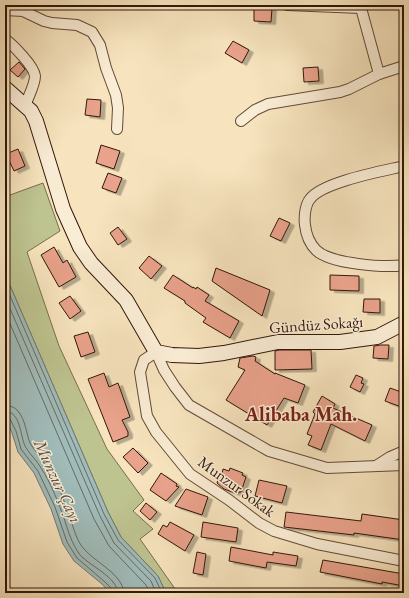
<svg xmlns="http://www.w3.org/2000/svg" width="409" height="598" font-family="'EB Garamond',serif">
  <style>
    .green { fill: #bec490; stroke: #786e4d }
    .water { fill: #a0bcba; stroke: #747a74 }
    .lines { fill: none; stroke-linecap: round; stroke-linejoin: round }
    .shore { stroke: #696a62; stroke-width: 1 }
    .building { fill: #e9a28b; stroke: #32170a; filter: url(#shadow) }
    .minor-casing { stroke: #634a37; stroke-width: 12 }
    .secondary-casing { stroke: #32170a; stroke-width: 16 }
    .minor { stroke: #faedd5; stroke-width: 10 }
    .secondary { stroke: #faedd5; stroke-width: 14 }
    .labels { text-anchor: middle; stroke-width: 3; stroke-linejoin: round; paint-order: stroke }
    .street-label { font-size: 16px; fill: #32170a; stroke: #faedd5 }
    .water-label { font-size: 17px; font-style: italic; fill: #585148; stroke: #faedd5 }
    .district-label { font-size: 20px; font-weight: bold; fill: #7a1f14; stroke: #faedd5 }
  </style>
  <defs>
    <filter id="shadow"><feDropShadow dx="4.5" dy="2.5" stdDeviation="0" flood-color="#0004"/></filter>
  </defs>
  <rect width="100%" height="100%" fill="#f7e4be"/>
  <filter id="stains"><feTurbulence type="fractalNoise" baseFrequency=".005" numOctaves="4"/><feColorMatrix values="0 0 0 0 .2 0 0 0 0 .09 0 0 0 0 .02 0 0 0 .5 -.17"/></filter>
  <radialGradient id="worn" r=".72"><stop offset=".6" stop-color="#630" stop-opacity="0"/><stop offset="1" stop-color="#630" stop-opacity=".3"/></radialGradient>
  <polygon class="green" points="43,183 60,231 27,252 59,346 107,449 144,500 133,511 153,529 140,539 178,593 166,593 158,576 121,537 108,512 5,274 5,187 10,195"/>
  <polygon class="water" points="5,274 108,512 121,537 158,576 166,593 110,593 102,584 74,561 63,544 51,509 34,473 18,452 12,433 5,417"/>
  <g class="lines">
    <g class="shore">
      <polyline points="5,284 104,514 118,540 155,578 162,593"/>
      <polyline points="5,297 100,516 114,543 151,581 156,593"/>
      <polyline points="5,312 94,519 109,546 146,585 150,593"/>
      <path d="M5,405c5,1 10,2 13,6 8,10 8,22 12,32 4,8 12,14 17,22 10,16 17,35 23,53 4,11 7,25 16,33 11,12 37,24 38,42"/>
      <path d="M5,411c16,1 15,24 20,35 4,8 12,14 16,22 10,15 17,34 23,50 4,13 8,26 16,37 10,11 37,22 38,38"/>
      <polyline points="5,416 10,419 16,431 21,449 38,471 55,507 67,542 77,558 105,582 112,589 113,593"/>
    </g>
  </g>
  <g class="building">
    <polygon points="254,7 272,8 271,22 254,21"/>
    <polygon points="233,41 249,50 242,63 225,53"/>
    <polygon points="19,62 25,69 18,77 10,70"/>
    <polygon points="318,67 319,81 304,82 303,68"/>
    <polygon points="87,99 101,100 100,117 85,115"/>
    <polygon points="101,145 120,151 114,169 96,163"/>
    <polygon points="18,149 25,166 14,171 6,154"/>
    <polygon points="108,173 122,178 116,193 102,188"/>
    <polygon points="279,218 290,223 281,241 270,236"/>
    <polygon points="118,227 127,239 118,245 110,233"/>
    <polygon points="54,247 63,263 67,260 76,277 59,287 41,255"/>
    <polygon points="149,256 162,266 151,279 139,268"/>
    <polygon points="216,268 270,290 262,316 212,281"/>
    <polygon points="173,275 193,288 193,287 196,289 197,287 209,295 205,301 239,321 230,338 203,322 206,318 185,303 185,301 164,288"/>
    <polygon points="330,275 359,276 359,291 330,290"/>
    <polygon points="70,296 81,311 70,319 59,303"/>
    <polygon points="364,299 380,299 380,313 363,312"/>
    <polygon points="88,332 95,352 81,357 74,336"/>
    <polygon points="380,345 389,345 388,359 373,358 374,346"/>
    <polygon points="279,350 311,350 312,369 275,370 275,351"/>
    <polygon points="253,356 256,357 255,361 275,374 275,373 305,385 298,403 284,398 267,425 226,400 245,370 238,367 240,358"/>
    <polygon points="104,373 109,387 118,383 130,417 122,420 128,432 128,436 113,442 88,379"/>
    <polygon points="356,375 363,378 361,383 364,384 360,392 350,387"/>
    <polygon points="390,388 404,393 404,408 385,401"/>
    <polygon points="322,396 335,404 333,408 372,425 365,441 331,424 321,450 308,445 312,436 307,434 315,414 313,412"/>
    <polygon points="133,448 148,463 138,473 123,457"/>
    <polygon points="230,468 243,473 242,475 246,477 241,492 239,492 238,494 224,489 217,483 220,473 222,474 223,469 229,471"/>
    <polygon points="161,473 177,484 176,486 179,487 166,501 150,490"/>
    <polygon points="259,480 287,486 282,503 255,496"/>
    <polygon points="186,489 208,497 202,515 175,506"/>
    <polygon points="146,503 157,512 150,520 140,511"/>
    <polygon points="286,512 361,521 362,514 404,520 404,540 354,533 354,535 284,527"/>
    <polygon points="170,522 194,535 185,551 158,534 163,525 167,527"/>
    <polygon points="203,522 238,528 236,542 201,537"/>
    <polygon points="231,547 273,555 273,552 298,556 296,566 267,562 266,568 229,561"/>
    <polygon points="197,552 206,554 203,575 193,573"/>
    <polygon points="323,560 404,574 404,586 382,582 382,584 320,572"/>
  </g>
  <g class="lines">
    <g class="minor-casing">
      <g id="minor">
        <polyline points="287,5 361,8"/>
        <polyline points="361,8 379,74"/>
        <polyline points="5,10 23,11 44,21 52,23 77,25 92,32 100,45 106,68 116,95 118,108 117,129"/>
        <path d="M5,39c8,6 29,27 30,37 0,9 -7,21 -10,30"/>
        <polyline points="241,121 255,110 268,104 340,92 349,89 379,74 404,66"/>
        <path d="M404,166c-21,5 -82,16 -94,33 -5,6 -6,19 -5,26 1,9 4,18 11,25 14,14 69,18 88,15"/>
        <polyline points="404,465 327,468 269,451 189,405 175,387 164,370 156,352 144,360 140,372 147,416 156,432 190,474 229,500 259,523 274,531 317,544 404,561"/>
        <polyline points="376,466 390,457 404,451"/>
      </g>
    </g>
    <g class="secondary-casing">
      <polyline id="secondary" points="5,88 31,111 36,121 63,209 80,247 91,263 126,300 156,352 172,355 199,356 224,353 278,342 340,342 377,337 404,323"/>
    </g>
    <use href="#minor" class="minor"/>
    <use href="#secondary" class="secondary"/>
  </g>
  <g class="labels">
    <g class="street-label">
      <text transform="translate(316 324) rotate(-4)" y="6">Gündüz Sokağı</text>
      <text transform="translate(237 486) rotate(36)" y="6">Munzur Sokak</text>
    </g>
    <g class="water-label">
      <text transform="translate(58 481) rotate(65)" y="6">Munzur Çayı</text>
    </g>
    <g class="district-label">
      <text x="301" y="421">Alibaba Mah.</text>
    </g>
  </g>
  <rect width="409" height="598" fill="none" stroke="#f7e4be" stroke-width="20"/>
  <rect x="6" y="6" width="397" height="586" fill="none" stroke="#32170a" stroke-width="2"/>
  <rect x="10" y="10" width="389" height="578" fill="none" stroke="#32170a"/>
  <rect width="100%" height="100%" filter="url(#stains)"/>
  <rect width="100%" height="100%" fill="url(#worn)"/>
</svg>
